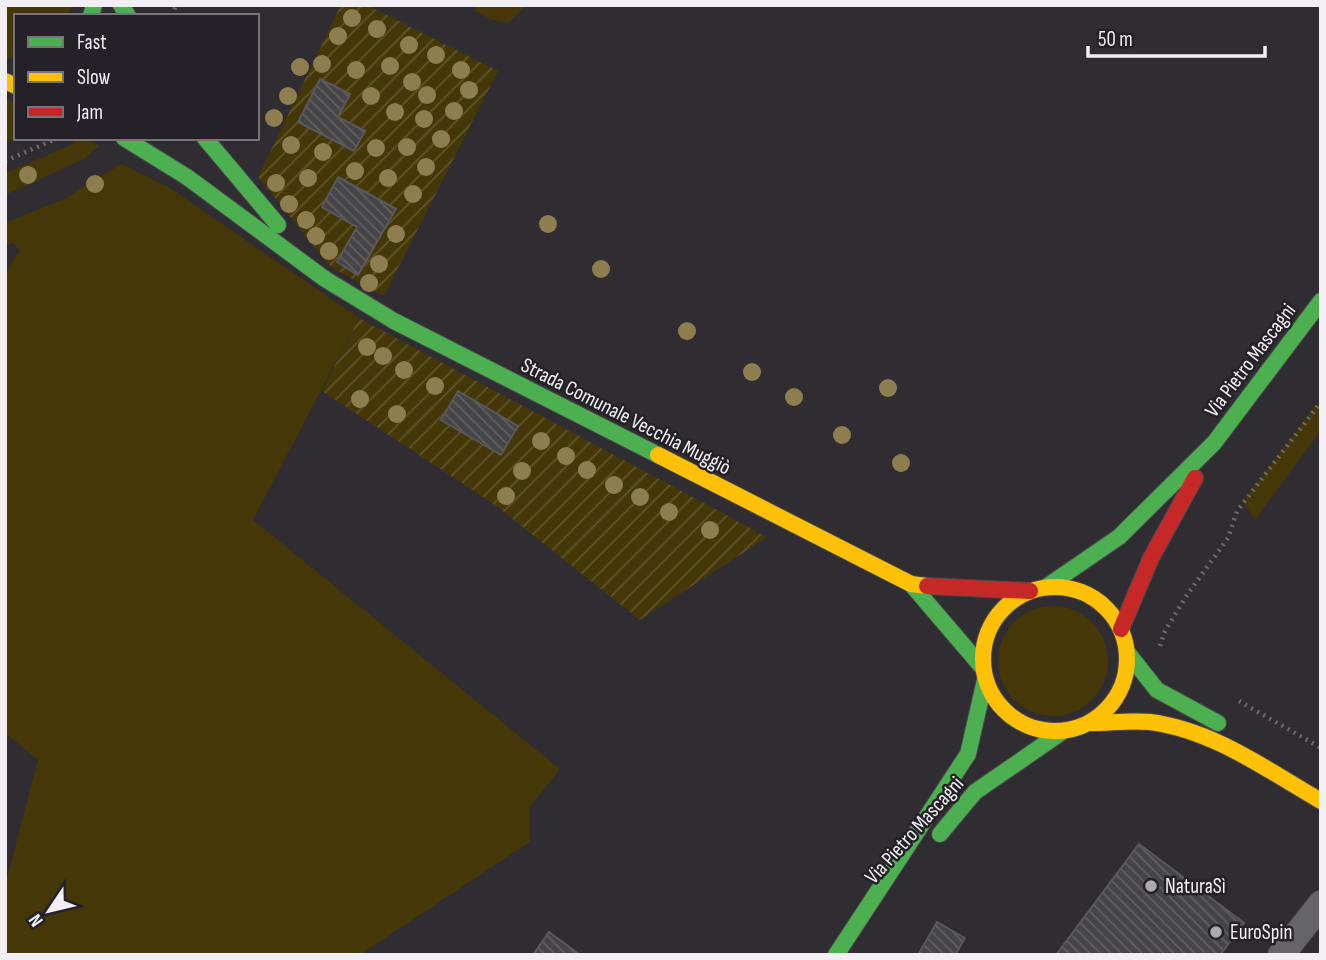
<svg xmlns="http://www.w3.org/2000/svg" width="1326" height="960" font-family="'Sofia Sans Condensed',sans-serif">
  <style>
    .grass { fill: #453707 }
    .garden { fill: url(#garden-furrows) }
    .building { fill: url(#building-back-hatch); stroke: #59585b; stroke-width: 2 }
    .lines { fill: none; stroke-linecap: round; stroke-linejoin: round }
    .street-casing { stroke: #4b494d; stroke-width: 28 }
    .fast-casing { stroke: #4b494d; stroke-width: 18 }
    .slow-casing { stroke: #4b494d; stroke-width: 18 }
    .jam-casing { stroke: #4b494d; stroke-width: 18 }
    .path { stroke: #6b6a6c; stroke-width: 4.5; stroke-dasharray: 2 5; stroke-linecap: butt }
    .street { stroke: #656467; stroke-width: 26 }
    .fast { stroke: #4caf50; stroke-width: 16 }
    .slow { stroke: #ffc107; stroke-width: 16 }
    .jam { stroke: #c62828; stroke-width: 16 }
    .tree { fill: #8e7d4f }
    .poi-dot { fill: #adabb0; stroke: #242228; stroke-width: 2.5 }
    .labels { text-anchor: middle; stroke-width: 5; stroke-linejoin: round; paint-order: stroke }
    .street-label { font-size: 21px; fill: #f1eff4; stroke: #242228 }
    .poi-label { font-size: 21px; fill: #f1eff4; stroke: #242228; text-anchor: start }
  </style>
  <defs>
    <pattern id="garden-furrows" width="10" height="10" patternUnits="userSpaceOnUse" patternTransform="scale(1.75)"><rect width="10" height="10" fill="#453707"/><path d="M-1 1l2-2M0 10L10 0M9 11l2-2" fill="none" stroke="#60542c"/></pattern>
    <pattern id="building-back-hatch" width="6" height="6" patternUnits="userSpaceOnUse" patternTransform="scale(1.75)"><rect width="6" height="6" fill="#454447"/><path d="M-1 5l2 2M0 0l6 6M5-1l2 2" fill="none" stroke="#605f62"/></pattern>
  </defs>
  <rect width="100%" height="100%" fill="#2f2d31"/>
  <g class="grass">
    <polygon points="5,5 73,5 68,16 16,16 16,58 5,59"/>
    <polygon points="476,5 527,5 508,23 492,20 475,11"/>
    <polygon points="5,98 16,103 16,138 5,143"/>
    <polygon points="79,138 86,138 99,146 84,159 5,195 5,173 69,146"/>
    <polygon points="121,164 167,186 359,318 253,520 560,769 530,807 530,842 360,955 5,955 5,886 38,760 5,733 5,275 20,250 12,243 5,244 5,223 64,199"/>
    <polygon points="1321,398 1321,430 1255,520 1243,502"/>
    <circle cx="1053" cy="661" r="55"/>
  </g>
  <g class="garden">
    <polygon points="341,5 367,5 498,71 384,296 331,267 258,177"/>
    <polygon points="359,318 767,537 640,620 495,505 322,391"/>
  </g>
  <g class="building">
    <polygon points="320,79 350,94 338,117 365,131 354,151 298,122"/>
    <polygon points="338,177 396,209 358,275 337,262 357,227 322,207"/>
    <polygon points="458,391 518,426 501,455 441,420"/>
    <polygon points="1139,844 1244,923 1220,955 1056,955"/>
    <polygon points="937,922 965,938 955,955 918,955"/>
    <polygon points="549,932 580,955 533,955"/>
  </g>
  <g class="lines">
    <g class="street-casing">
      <polyline id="street" points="1281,955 1321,904"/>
    </g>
    <g class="fast-casing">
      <g id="fast">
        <polyline points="121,5 128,16"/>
        <polyline points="91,16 94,5"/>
        <polyline points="124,138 187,177 325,279 394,321 658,455"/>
        <polyline points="205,138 278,225"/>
        <polyline points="911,584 982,667"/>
        <polyline points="1046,587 1119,537 1214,443 1321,301"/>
        <polyline points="1127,652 1157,690 1218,723"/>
        <polyline points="940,834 975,792 1062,732"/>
        <polyline points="836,955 968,754 985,680"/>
      </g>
    </g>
    <g class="slow-casing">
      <g id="slow">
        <polyline points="5,81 16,86"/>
        <polyline points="658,455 911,584 927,586"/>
        <circle cx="1055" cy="659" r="72"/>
        <path d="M1090,723c20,0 40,-3 60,-1 63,8 117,48 171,79"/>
      </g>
    </g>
    <g class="jam-casing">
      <g id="jam">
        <polyline points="927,586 1030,591"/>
        <polyline points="1121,629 1151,558 1195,478"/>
      </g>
    </g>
    <g class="path">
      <polyline points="172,16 176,5"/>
      <polyline points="5,161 58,138"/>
      <polyline points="1160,646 1165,631 1187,595 1228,538 1237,511 1321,402"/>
      <polyline points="1239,701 1321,748"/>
    </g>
    <use href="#street" class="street"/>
    <use href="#fast" class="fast"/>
    <use href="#slow" class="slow"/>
    <use href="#jam" class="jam"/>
  </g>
  <g class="tree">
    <circle cx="352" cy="18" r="9"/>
    <circle cx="377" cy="29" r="9"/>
    <circle cx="338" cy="36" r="9"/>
    <circle cx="409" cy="45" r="9"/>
    <circle cx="436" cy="55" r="9"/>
    <circle cx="322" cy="64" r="9"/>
    <circle cx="390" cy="66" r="9"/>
    <circle cx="300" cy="67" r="9"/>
    <circle cx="356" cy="70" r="9"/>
    <circle cx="461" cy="70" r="9"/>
    <circle cx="412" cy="82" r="9"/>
    <circle cx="469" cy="90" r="9"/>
    <circle cx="427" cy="95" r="9"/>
    <circle cx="288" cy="96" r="9"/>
    <circle cx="371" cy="96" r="9"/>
    <circle cx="454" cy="111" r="9"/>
    <circle cx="395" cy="112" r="9"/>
    <circle cx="274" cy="118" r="9"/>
    <circle cx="424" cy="119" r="9"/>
    <circle cx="441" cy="139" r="9"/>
    <circle cx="291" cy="145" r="9"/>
    <circle cx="407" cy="147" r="9"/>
    <circle cx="376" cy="148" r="9"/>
    <circle cx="323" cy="152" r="9"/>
    <circle cx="426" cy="167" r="9"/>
    <circle cx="355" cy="171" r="9"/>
    <circle cx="28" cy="175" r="9"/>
    <circle cx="308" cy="178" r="9"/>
    <circle cx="388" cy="178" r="9"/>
    <circle cx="276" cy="183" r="9"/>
    <circle cx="95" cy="184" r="9"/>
    <circle cx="413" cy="194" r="9"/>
    <circle cx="289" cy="204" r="9"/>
    <circle cx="306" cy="220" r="9"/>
    <circle cx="548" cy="224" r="9"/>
    <circle cx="396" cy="234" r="9"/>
    <circle cx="316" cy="236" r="9"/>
    <circle cx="329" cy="251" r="9"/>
    <circle cx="379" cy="264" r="9"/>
    <circle cx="601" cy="269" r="9"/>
    <circle cx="369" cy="283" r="9"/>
    <circle cx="687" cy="331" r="9"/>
    <circle cx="367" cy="347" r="9"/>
    <circle cx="383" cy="356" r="9"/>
    <circle cx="404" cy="370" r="9"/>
    <circle cx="752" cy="372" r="9"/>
    <circle cx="435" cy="386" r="9"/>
    <circle cx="888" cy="388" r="9"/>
    <circle cx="794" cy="397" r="9"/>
    <circle cx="360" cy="399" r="9"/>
    <circle cx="397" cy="414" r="9"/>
    <circle cx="842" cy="435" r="9"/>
    <circle cx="541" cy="441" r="9"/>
    <circle cx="566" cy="456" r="9"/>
    <circle cx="901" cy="463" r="9"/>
    <circle cx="587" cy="470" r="9"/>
    <circle cx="522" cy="471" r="9"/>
    <circle cx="614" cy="485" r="9"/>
    <circle cx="506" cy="496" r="9"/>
    <circle cx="640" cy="497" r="9"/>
    <circle cx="669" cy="512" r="9"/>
    <circle cx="710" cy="530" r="9"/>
  </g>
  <g class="poi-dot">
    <circle cx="1151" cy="886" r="7"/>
    <circle cx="1216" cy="932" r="7"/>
  </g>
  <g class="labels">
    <g class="street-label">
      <text transform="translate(1250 360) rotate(-53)" y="7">Via Pietro Mascagni</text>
      <text transform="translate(626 416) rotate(27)" y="7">Strada Comunale Vecchia Muggiò</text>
      <text transform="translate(914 830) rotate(-48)" y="7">Via Pietro Mascagni</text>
    </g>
    <g class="poi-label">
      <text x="1165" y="893">NaturaSì</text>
      <text x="1230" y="939">EuroSpin</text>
    </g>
  </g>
  <rect width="1326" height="960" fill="none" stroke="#f1eff4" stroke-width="14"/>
  <rect x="14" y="14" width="245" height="126" fill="#242228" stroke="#76747a" stroke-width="2"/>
  <rect x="28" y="37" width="35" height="10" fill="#4caf50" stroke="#76747a" stroke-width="2"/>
  <text x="77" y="49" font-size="21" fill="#f1eff4">Fast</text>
  <rect x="28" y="72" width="35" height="10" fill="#ffc107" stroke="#76747a" stroke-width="2"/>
  <text x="77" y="84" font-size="21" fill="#f1eff4">Slow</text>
  <rect x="28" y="107" width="35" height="10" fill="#c62828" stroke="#76747a" stroke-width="2"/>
  <text x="77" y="119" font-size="21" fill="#f1eff4">Jam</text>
  <g transform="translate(49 911) rotate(235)" stroke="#242228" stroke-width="5" paint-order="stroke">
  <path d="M0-5L12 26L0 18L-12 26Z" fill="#f1eff4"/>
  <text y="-10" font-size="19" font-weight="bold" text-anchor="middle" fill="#f1eff4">N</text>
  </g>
  <path d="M1088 46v10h177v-10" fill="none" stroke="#f1eff4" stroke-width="3.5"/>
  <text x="1098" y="46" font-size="21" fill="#f1eff4" stroke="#242228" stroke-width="5" paint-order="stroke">50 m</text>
</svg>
